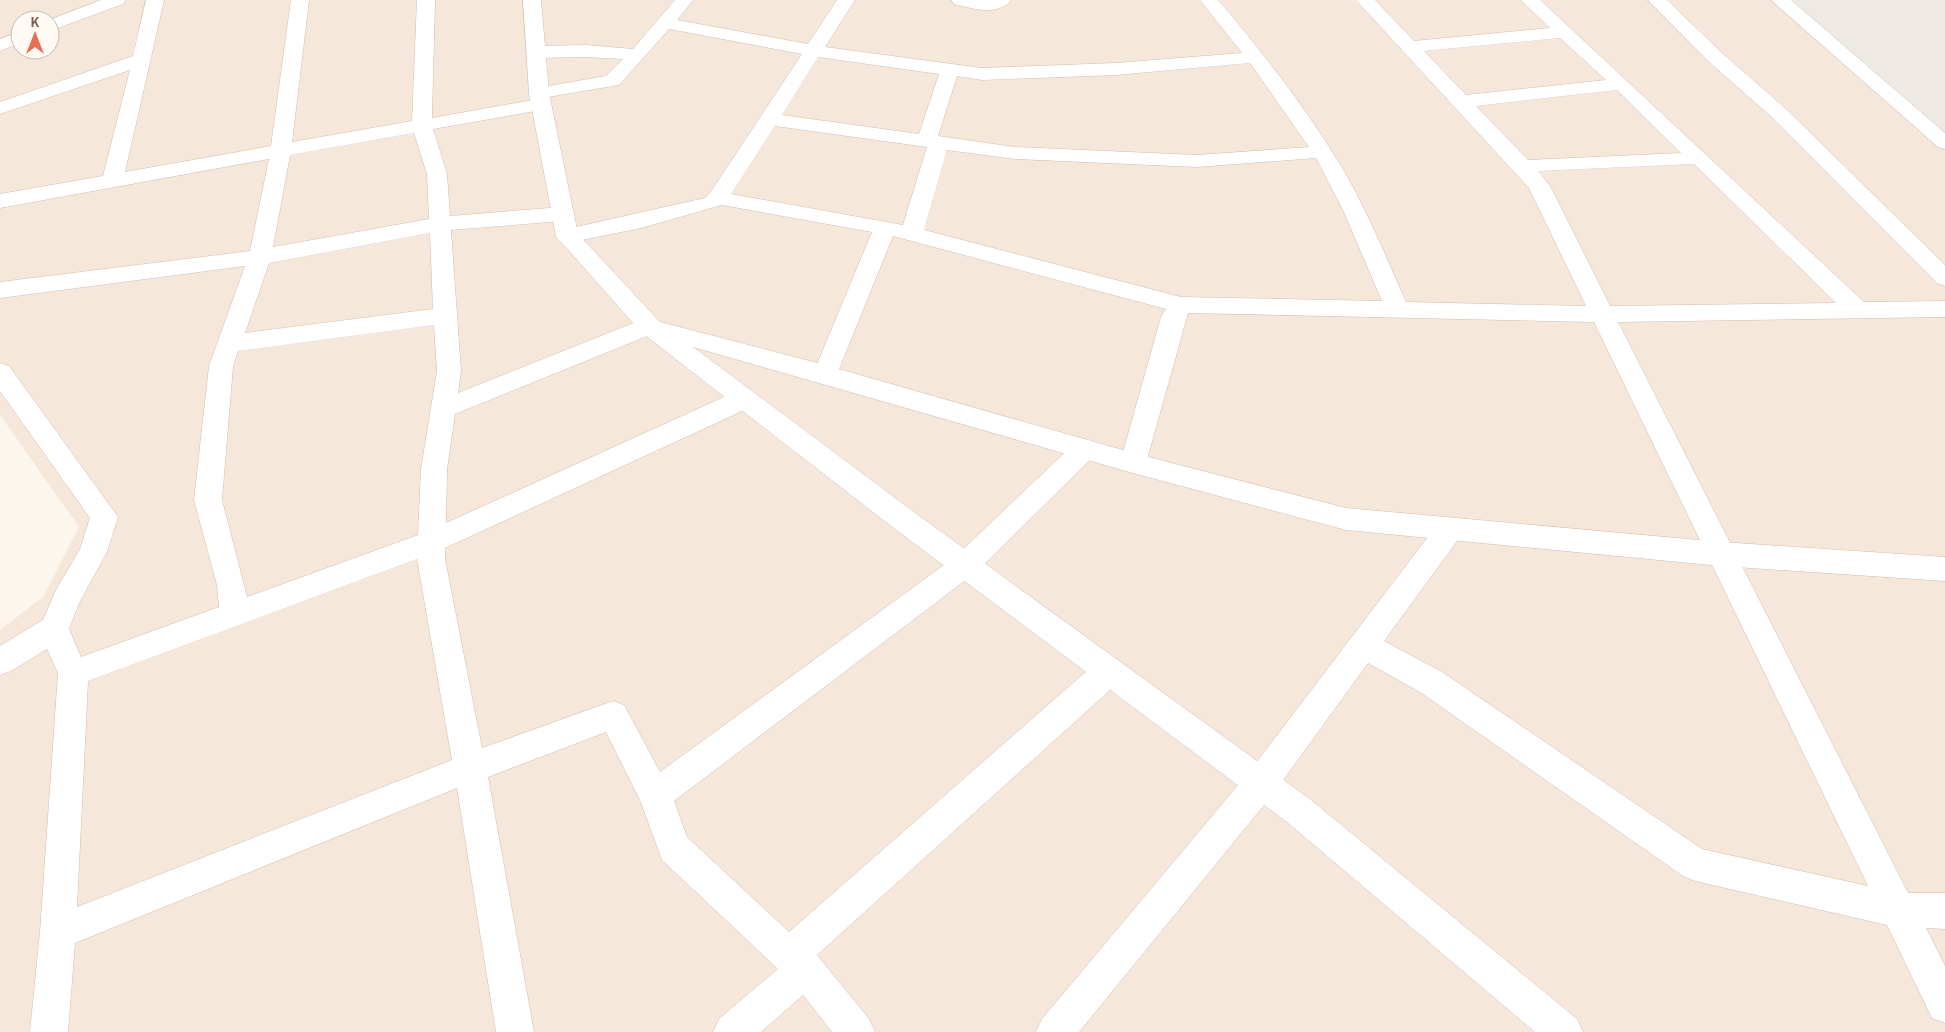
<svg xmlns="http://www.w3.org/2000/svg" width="1945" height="1032" font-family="'Archivo Narrow',sans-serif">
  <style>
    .residential { fill: #f5e8da; fill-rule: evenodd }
    .industrial { fill: #efe9e4 }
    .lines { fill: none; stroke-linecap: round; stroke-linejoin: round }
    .minor-casing { stroke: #d1beb0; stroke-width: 1 }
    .tertiary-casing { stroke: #d1beb0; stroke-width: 1 }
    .minor { fill: #fff; fill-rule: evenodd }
    .tertiary { fill: #fff; fill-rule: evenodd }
  </style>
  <rect width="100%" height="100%" fill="#fdf6ec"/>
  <path class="residential" d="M0,0h1788l157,133v899h-1945v-402l43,-33 36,-70 -79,-112zM20,20h30v30h-30z"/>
  <polygon class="industrial" points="1788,0 1945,0 1945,133"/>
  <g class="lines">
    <g class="minor-casing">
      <g id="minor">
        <polygon points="101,0 126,0 123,4 50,31 49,20"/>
        <path d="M146,0h18l-39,172 146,-26 20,-146h18l-17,142 120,-21 5,-121h18l-3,118 106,-19 -6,-2 -3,-4 3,-4 74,-13 17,-17 -37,-2 -50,1 -7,-2 -2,-4 2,-4 7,-2 50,-1 47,4 42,-49h18l-16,20 131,24 29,-44h18l-30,47 157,21 134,-5 126,-10 -42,-53h18c46,54 89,109 126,171 24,42 42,86 62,131l180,4 -57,-118 -173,-188h19l39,41 136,-13 -29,-28h19l324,302 81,-1v16l-327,5 290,571h37v36l-19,-1 19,38v57l-13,-5 -45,-93 -192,-44 -12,-5 -263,-184 -52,-29 -95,131 -194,238h-43l6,-13 207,-247 191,-251 10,-3 10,3 4,8 -4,8 -76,104 58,31 260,177 166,37 -274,-564 -406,-9 -42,150 -4,7 -9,3 -9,-3 -4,-7 41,-146 5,-8 -273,-73 -56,138 -3,6 -9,3 -9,-3 -3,-6 59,-142 -150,-27 -81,23 -74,15 -8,-2 -3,-5 3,-5 8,-2 138,-31 5,-5 92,-139 -133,-25 -50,56 -77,13 6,2 3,4 -3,4 -7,2 -108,19 14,45 3,42 112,-9 8,2 3,5 -3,5 -8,2 -111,9 10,141 -3,22 183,-73 8,-2 8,2 4,6 -4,6 -202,82 -8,55 -1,54 289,-131 9,-2 9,2 4,7 -4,7 -308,142v11l37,189 131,-47 11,4 36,67 295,-215 121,-115 9,-3 9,3 4,7 -4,7 -119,117 -301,228 13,36 102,95 309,-271 11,-4 11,4 4,10 -4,10 -303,274 52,64 6,13h-43l-29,-37 -42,37h-48l6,-13 59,-50 -116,-109 -22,-60 -34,-68 -118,45 46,255h-38l-39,-244 -382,155 -7,89h-38l10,-100 18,-259 -11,-24 -36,22 -11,4v-29l43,-26 13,-30 24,-41 10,-31 -90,-127v-28l9,3 109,151 -11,35 -28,51 -10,26 12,28 138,-50 -2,-22 -23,-85 15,-134 36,-100 -245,32v-16l250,-31 19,-92 -269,49v-14l103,-18 27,-106 -130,44v-12l133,-46zM1560,38l46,42 -140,15 -42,-44zM818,57l121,17 -20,60 -137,-19zM1250,63l59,84 -112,8 -182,-8 -77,-11 19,-60 25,4 134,-5zM1617,90l64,63 -153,7 -52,-54zM775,126l152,21 -24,78 -172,-31zM414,133l13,41 2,45 -156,28 17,-92zM947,150l68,9 182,8 119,-9 28,54 38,89 -201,-4 -257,-67zM1694,164l142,139 -226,3 -60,-120 -12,-15zM430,233l3,76 -188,24 24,-70zM434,325l3,46 -16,98 -3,66 -171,62 -25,-97 11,-134 5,-15zM417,559l35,201 -375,147 11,-226z"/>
        <path d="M951,0h60c-12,17 -41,8 -57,4z"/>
        <polygon points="1648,0 1667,0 1722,53 1787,110 1945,265 1945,286 1937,283 1773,118 1708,61"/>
        <polygon points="20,32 20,43 0,51 0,39"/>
      </g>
    </g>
    <g class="tertiary-casing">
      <g id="tertiary">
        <polygon points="523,0 541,0 549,93 578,234 660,322 825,365 1133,453 1346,508 1721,542 1945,557 1945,581 1721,566 1346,530 1133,473 693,347 911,510 1311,800 1577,1019 1583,1032 1535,1032 1287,822 891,526 641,332 556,236 529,93"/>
        <polygon points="1771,0 1791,0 1945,133 1945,149 1938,147"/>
      </g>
    </g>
    <use href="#minor" class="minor"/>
    <use href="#tertiary" class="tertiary"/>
  </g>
  <g transform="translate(35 35)"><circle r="24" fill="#fffaf3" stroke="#cabbb1"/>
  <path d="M0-4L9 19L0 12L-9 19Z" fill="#e76f51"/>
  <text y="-8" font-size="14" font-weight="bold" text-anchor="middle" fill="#7a5c4d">K</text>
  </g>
</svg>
